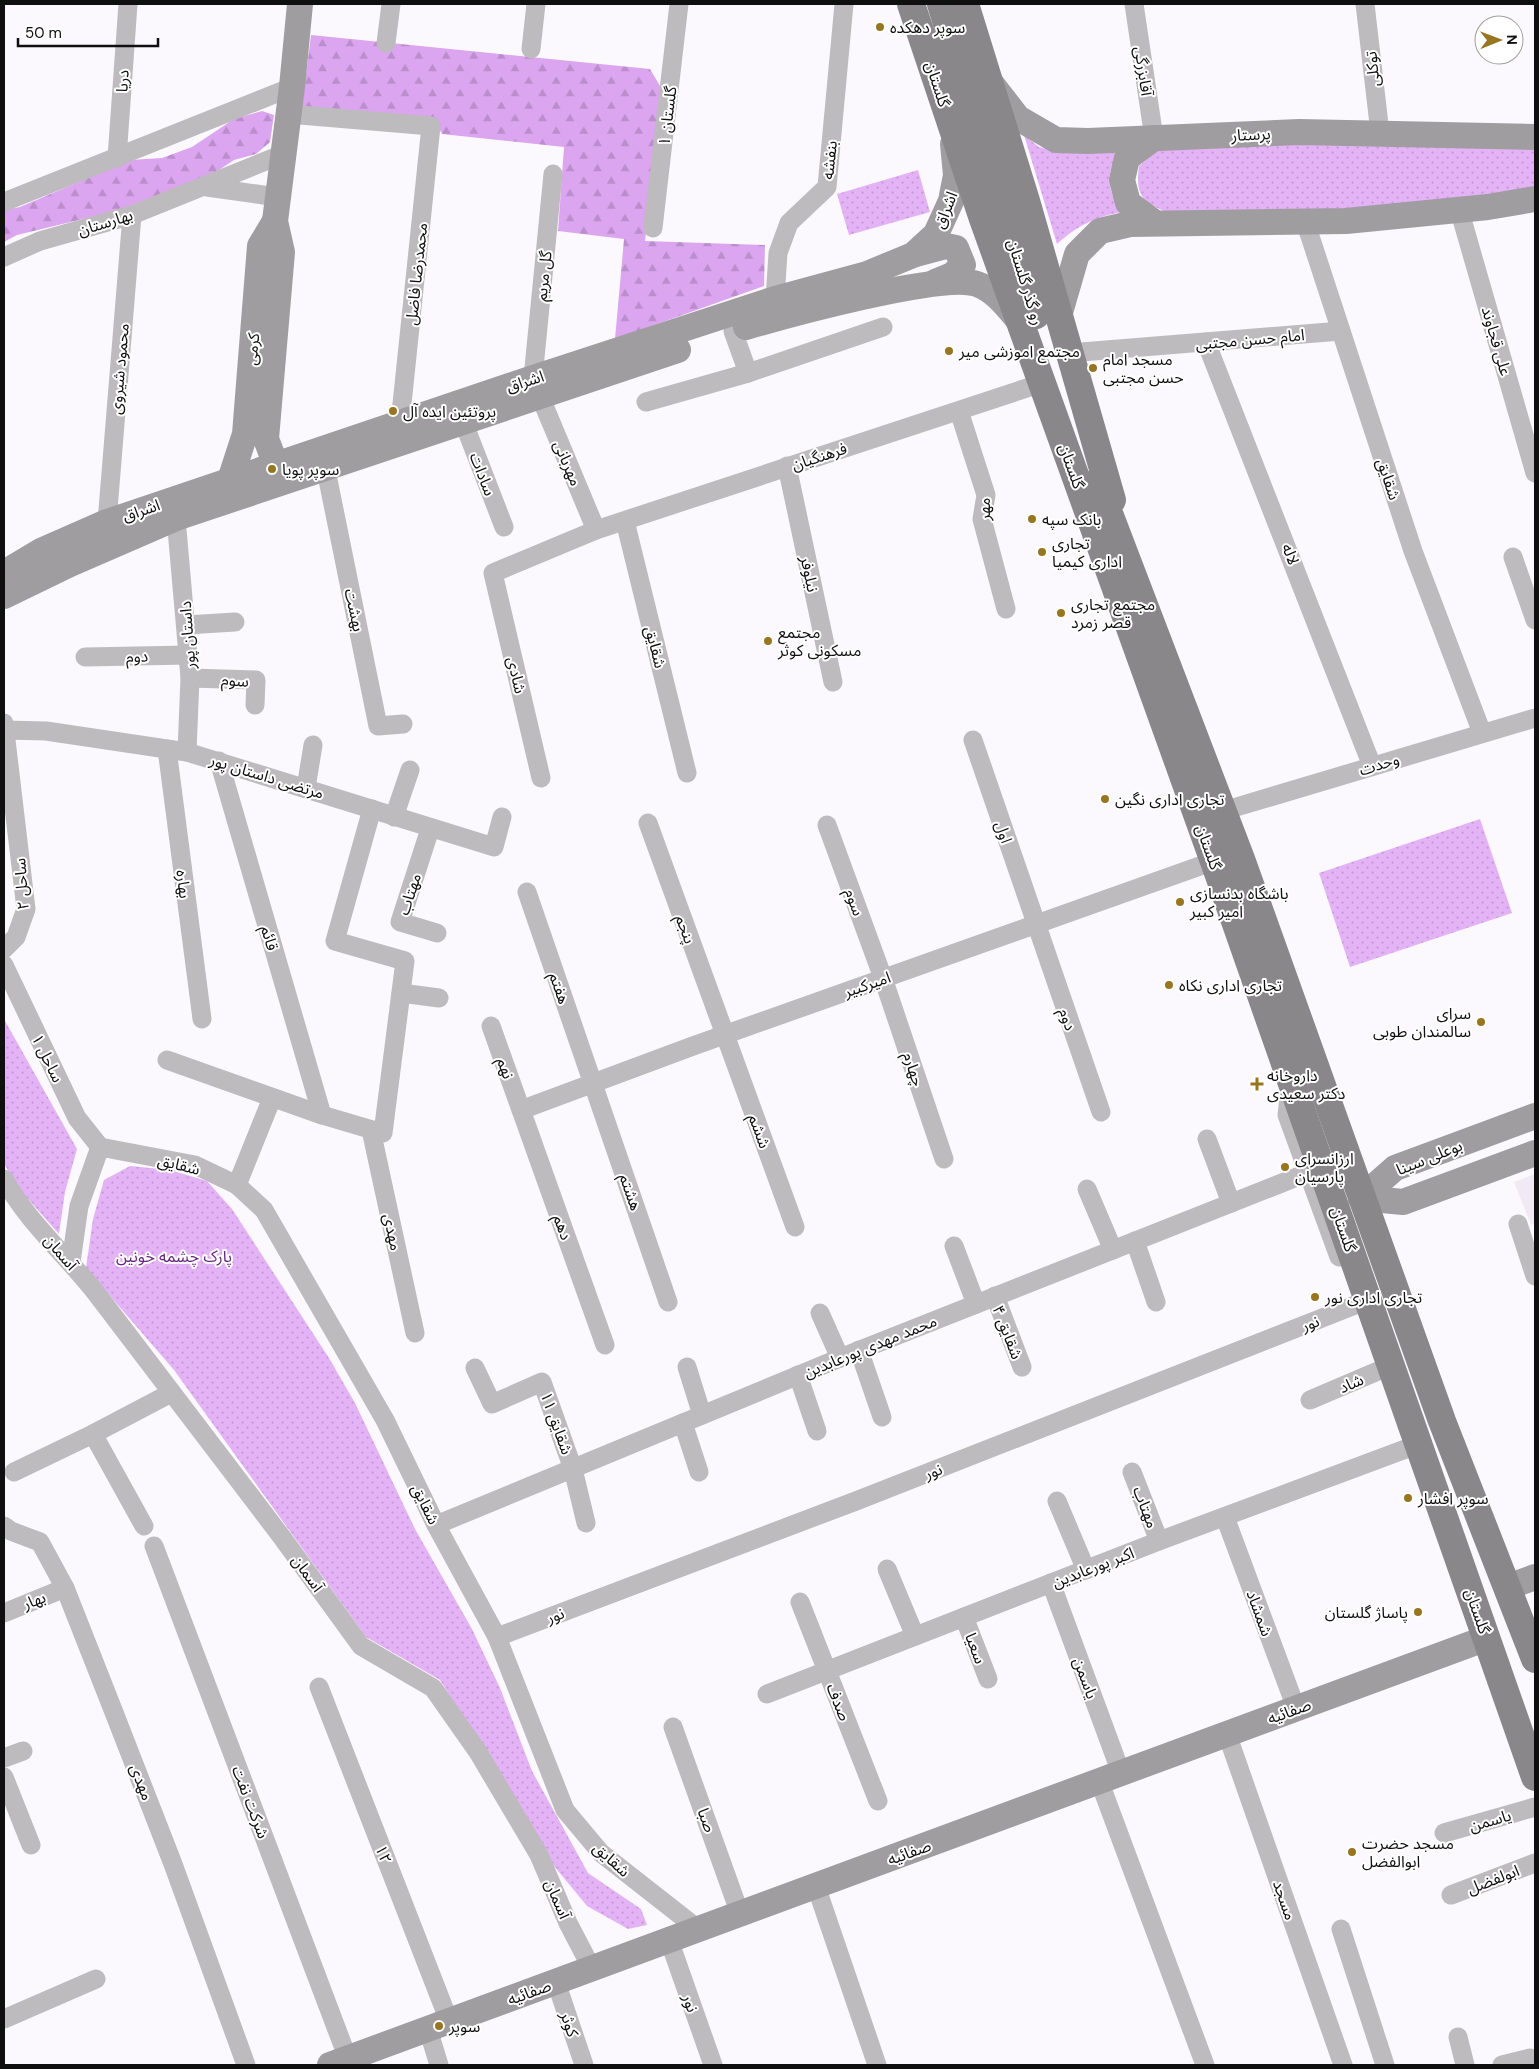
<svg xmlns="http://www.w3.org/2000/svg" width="1539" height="2069" font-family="'DM Sans','Noto Sans Arabic',sans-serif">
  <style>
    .built { fill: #f1eaf4 }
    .grass { fill: url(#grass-dots) }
    .forest { fill: url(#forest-firs) }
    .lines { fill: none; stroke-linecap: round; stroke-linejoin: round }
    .street { stroke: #bdbbbd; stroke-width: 19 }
    .secondary { stroke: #9f9d9f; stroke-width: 26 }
    .primary { stroke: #89878a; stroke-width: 28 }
    .poi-dot { fill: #98751f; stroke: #fff; stroke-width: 2 }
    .labels { text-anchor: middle; stroke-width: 4; stroke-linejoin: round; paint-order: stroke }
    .poi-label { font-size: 16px; fill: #100f10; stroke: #fff; text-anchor: start }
    .street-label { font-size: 16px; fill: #100f10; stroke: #fff }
    .park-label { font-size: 16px; fill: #66267b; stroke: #fff }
  </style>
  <defs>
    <pattern id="grass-dots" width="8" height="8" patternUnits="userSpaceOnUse" patternTransform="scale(1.25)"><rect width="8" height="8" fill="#e4b3f6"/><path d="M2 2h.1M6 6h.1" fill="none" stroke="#c399d2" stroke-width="1.8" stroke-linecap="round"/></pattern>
    <pattern id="forest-firs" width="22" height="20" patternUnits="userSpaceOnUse" patternTransform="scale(1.25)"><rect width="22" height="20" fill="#dba5ef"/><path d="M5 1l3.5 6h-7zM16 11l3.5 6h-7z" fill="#bb8dcc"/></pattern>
  </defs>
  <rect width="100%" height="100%" fill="#fbf9fd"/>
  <polygon class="built" points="1535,1174 1535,1223 1531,1225 1514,1182"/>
  <g class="grass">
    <path d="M1024,135l15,12 24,6 61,-5c-20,22 -18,41 -2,64 -27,5 -45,14 -65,32z"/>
    <path d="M1350,144l185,4v41l-194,22 -173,2c-26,-11 -33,-18 -29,-47l24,-20z"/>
    <polygon points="918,170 930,212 849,235 837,194"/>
    <polygon points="1480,819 1512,913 1350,967 1319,873"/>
    <polygon points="4,1019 77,1149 65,1192 59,1234 20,1190 4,1164"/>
    <polygon points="130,1166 170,1170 207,1181 232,1209 329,1358 355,1403 415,1529 472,1629 500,1688 532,1771 588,1873 641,1909 647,1925 628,1929 587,1906 554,1866 440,1680 366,1637 174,1370 86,1268 93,1219 104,1180"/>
  </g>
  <g class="forest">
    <polygon points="311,35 650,69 663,91 645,241 765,245 764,286 615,339 624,239 558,231 564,147 442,134 436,122 302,107"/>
    <polygon points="262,111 274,115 270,142 256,154 234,160 210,176 116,211 17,235 4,242 4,210 20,207 130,160 162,158 192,147 234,119"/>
  </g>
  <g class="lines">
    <g class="street">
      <polyline points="1134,4 1154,138"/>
      <polyline points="1365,4 1380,133"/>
      <polyline points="386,43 391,4"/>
      <polyline points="531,49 536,4"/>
      <polyline points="288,114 431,126 400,423"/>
      <polyline points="117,158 128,4"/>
      <polyline points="207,187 277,197"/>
      <polyline points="4,202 292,87"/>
      <polyline points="1459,209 1535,473"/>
      <polyline points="1305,221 1413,551 1482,733"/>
      <polyline points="653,228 679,4"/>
      <polyline points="4,257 40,241 132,215 283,154"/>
      <polyline points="775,299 778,253 789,223 827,187 844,4"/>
      <polyline points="733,331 748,373"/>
      <polyline points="1206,342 1372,766"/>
      <polyline points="1069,353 1341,331"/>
      <polyline points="533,378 553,174"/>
      <polyline points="540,396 596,530"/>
      <polyline points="646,402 748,373 883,327"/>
      <polyline points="959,411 986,495 982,519 1006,609"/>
      <polyline points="463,421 504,527"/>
      <polyline points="787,466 833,682"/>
      <polyline points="326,470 378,726 403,724"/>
      <polyline points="176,518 190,678 187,752"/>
      <polyline points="625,521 687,773"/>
      <polyline points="107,522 132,215"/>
      <polyline points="1513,557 1535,620"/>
      <polyline points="186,625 235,622"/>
      <polyline points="85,657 189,655"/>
      <polyline points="190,678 256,680 255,705"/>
      <polyline points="4,723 26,909 16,937 4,949"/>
      <polyline points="4,730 46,731 187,752 494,847 502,817"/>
      <polyline points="973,740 1101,1112"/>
      <polyline points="167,749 202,1019"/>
      <polyline points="219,761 322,1115"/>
      <polyline points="541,778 493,573 596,530 1042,383"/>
      <polyline points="306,788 313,745"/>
      <polyline points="1223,811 1535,718"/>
      <polyline points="394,817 410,770"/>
      <polyline points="648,823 795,1227"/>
      <polyline points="827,825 883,978 944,1159"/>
      <polyline points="430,829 400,922 437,933"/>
      <polyline points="527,892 668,1302"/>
      <polyline points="4,965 77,1118 100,1147"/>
      <polyline points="401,993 439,998"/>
      <polyline points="491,1026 605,1345"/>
      <polyline points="167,1060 322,1115 383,1133 405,961 335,941 372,809"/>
      <polyline points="1290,1089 1287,1115 1339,1257"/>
      <polyline points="521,1110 693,1046 1214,861"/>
      <polyline points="371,1130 415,1333"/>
      <polyline points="1207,1139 1231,1203"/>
      <polyline points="100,1147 195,1165 237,1185 264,1210 385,1420 436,1525 497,1637 565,1810 601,1853 698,1929"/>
      <path d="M4,1179c23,42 62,76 92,114l185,243 80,110 72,42 45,64 61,103 29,68 24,46"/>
      <polyline points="237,1185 272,1098"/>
      <polyline points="1087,1189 1113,1250"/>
      <polyline points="1518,1224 1535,1276"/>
      <polyline points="1135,1241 1156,1302"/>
      <polyline points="954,1246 976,1304"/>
      <polyline points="71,1262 79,1206 100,1147"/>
      <polyline points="995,1296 1022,1367"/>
      <polyline points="820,1313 840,1358"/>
      <polyline points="859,1350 882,1417"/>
      <polyline points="687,1367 702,1415"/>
      <polyline points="475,1368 492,1404 542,1382 573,1469 586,1523"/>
      <polyline points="798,1375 817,1431"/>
      <polyline points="1310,1400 1392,1365"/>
      <polyline points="683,1423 699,1472"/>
      <polyline points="93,1434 144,1526"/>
      <polyline points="14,1472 93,1434 171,1393"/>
      <polyline points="1132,1472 1159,1541"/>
      <polyline points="1057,1501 1086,1570"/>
      <polyline points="1225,1517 1296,1708"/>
      <polyline points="436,1525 840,1358 1307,1173"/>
      <polyline points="4,1526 11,1531 40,1542 65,1588 115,1715 173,1864 246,2065"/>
      <polyline points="154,1546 348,2059"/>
      <polyline points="887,1569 915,1636"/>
      <polyline points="1051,1583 1121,1773"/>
      <polyline points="800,1602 878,1801"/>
      <polyline points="4,1613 65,1588"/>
      <polyline points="964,1617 988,1679"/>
      <polyline points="497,1637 856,1501 1368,1300"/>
      <polyline points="319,1687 449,2021"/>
      <polyline points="767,1694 1159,1541 1419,1444"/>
      <polyline points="673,1727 740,1914"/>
      <polyline points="1227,1734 1343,2065"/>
      <polyline points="4,1758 23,1751"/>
      <polyline points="4,1777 31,1845"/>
      <polyline points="1100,1783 1205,2065"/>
      <polyline points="1444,1833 1535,1807"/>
      <polyline points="816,1886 877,2065"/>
      <polyline points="1451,1895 1535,1863"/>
      <polyline points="1341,1929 1385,2065"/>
      <polyline points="669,1940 713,2065"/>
      <polyline points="556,1982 584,2065"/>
      <polyline points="4,2019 96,1979"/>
      <polyline points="428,2029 439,2065"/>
      <polyline points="1458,2037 1465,2065"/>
      <polyline points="1502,2065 1530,2058"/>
    </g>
    <g class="secondary">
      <polyline points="990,82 1018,118 1056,140 1088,141 1299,132 1535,137"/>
      <polyline points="1154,138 1127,158 1122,180 1128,203 1155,223"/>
      <polyline points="916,254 946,246 956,248 963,265 952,275 935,282"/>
      <polyline points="1059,316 1077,254 1100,231 1130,224 1346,221 1488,207 1535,199"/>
      <path d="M746,327c41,-12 197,-55 231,-43 18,6 31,24 43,38"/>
      <polyline points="276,465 266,439 282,252 275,221 292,87 300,4"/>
      <polyline points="230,480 245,434 260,246 275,221"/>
      <polyline points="4,573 41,551 107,522 533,378 775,299 867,274 913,255 936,234 951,201 956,175 953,144"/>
      <polyline points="4,596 70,564 176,518 678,350"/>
      <polyline points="1361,1198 1395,1168 1535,1116"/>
      <polyline points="1361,1198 1403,1202 1535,1153"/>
      <polyline points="1508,1587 1535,1577"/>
      <polyline points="330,2065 1487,1638"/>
    </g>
    <g class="primary">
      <polyline points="911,4 983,219 1221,881 1535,1777"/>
      <polyline points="941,4 1036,315"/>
      <polyline points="965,4 1026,201 1112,500"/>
      <polyline points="1097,482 1241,859 1442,1421 1535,1659"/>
    </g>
  </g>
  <g class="poi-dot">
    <circle cx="880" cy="27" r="5"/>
    <circle cx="949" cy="351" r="5"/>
    <circle cx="1093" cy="368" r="5"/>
    <circle cx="393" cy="411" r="5"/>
    <circle cx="272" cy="469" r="5"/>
    <circle cx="1032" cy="519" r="5"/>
    <circle cx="1042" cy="552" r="5"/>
    <circle cx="1061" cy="613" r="5"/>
    <circle cx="768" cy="641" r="5"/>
    <circle cx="1105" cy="799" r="5"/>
    <circle cx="1180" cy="902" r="5"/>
    <circle cx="1169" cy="985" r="5"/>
    <circle cx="1481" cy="1022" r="5"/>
    <path d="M1254.5 1076.5h5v5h5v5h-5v5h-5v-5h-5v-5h5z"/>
    <circle cx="1285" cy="1167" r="5"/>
    <circle cx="1315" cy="1297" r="5"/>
    <circle cx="1408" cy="1498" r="5"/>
    <circle cx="1418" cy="1612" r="5"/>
    <circle cx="1352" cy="1852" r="5"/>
    <circle cx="439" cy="2026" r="5"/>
  </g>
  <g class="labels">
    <g class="poi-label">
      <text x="890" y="33">سوپر دهکده</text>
      <text x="959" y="357">مجتمع اموزشی میر</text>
      <text x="1103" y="365">مسجد امام<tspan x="1103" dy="18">حسن مجتبی</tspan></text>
      <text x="403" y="417">پروتئین ایده آل</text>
      <text x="282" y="475">سوپر پویا</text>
      <text x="1042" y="525">بانک سپه</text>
      <text x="1052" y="549">تجاری<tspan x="1052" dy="18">اداری کیمیا</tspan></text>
      <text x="1071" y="610">مجتمع تجاری<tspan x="1071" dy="18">قصر زمرد</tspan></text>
      <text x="778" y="638">مجتمع<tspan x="778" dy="18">مسکونی کوثر</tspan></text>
      <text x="1115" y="805">تجاری اداری نگین</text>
      <text x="1190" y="899">باشگاه بدنسازی<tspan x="1190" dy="18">امیر کبیر</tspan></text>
      <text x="1179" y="991">تجاری اداری نکاه</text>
      <text x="1471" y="1019" text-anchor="end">سرای<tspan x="1471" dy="18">سالمندان طوبی</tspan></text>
      <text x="1267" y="1081">داروخانه<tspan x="1267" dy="18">دکتر سعیدی</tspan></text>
      <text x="1295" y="1164">ارزانسرای<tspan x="1295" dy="18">پارسیان</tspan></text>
      <text x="1325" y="1303">تجاری اداری نور</text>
      <text x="1418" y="1504">سوپر افشار</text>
      <text x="1408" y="1618" text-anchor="end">پاساژ گلستان</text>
      <text x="1362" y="1849">مسجد حضرت<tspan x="1362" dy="18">ابوالفضل</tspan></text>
      <text x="449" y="2032">سوپر</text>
    </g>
    <g class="street-label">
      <text transform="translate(1372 69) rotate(-96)" y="6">توکلی</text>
      <text transform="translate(1144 71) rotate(82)" y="6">آقابزرگی</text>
      <text transform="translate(122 81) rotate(-86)" y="6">دریا</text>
      <text transform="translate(938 84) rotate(72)" y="6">گلستان</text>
      <text transform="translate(667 116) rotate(-83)" y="6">گلستان ۱</text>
      <text transform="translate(1251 134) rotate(-3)" y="6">پرستار</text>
      <text transform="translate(829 160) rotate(-84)" y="6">بنفشه</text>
      <text transform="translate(945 210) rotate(-69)" y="6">اشراق</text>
      <text transform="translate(105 222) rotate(-17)" y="6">بهارستان</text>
      <text transform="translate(416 274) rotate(-84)" y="6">محمدرضا فاضل</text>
      <text transform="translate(543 276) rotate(-84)" y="6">گل مریم</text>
      <text transform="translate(1026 282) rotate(73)" y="6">رو گذر گلستان</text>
      <text transform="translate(1250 339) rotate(-5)" y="6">امام حسن مجتبی</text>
      <text transform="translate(1497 341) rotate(74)" y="6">علی قجاوند</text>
      <text transform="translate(252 349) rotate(-85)" y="6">کرمی</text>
      <text transform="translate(119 369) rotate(-85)" y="6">محمود شیروی</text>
      <text transform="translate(525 381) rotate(-18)" y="6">اشراق</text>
      <text transform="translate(819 456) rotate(-18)" y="6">فرهنگیان</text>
      <text transform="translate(568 463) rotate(67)" y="6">مهربانی</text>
      <text transform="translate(1072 466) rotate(70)" y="6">گلستان</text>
      <text transform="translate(483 474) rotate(69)" y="6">سادات</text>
      <text transform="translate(1389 479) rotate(72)" y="6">شقایق</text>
      <text transform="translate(984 509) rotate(-90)" y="6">مهر</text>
      <text transform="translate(141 510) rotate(-19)" y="6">اشراق</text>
      <text transform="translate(1291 554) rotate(69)" y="6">لاله</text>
      <text transform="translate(810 574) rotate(78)" y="6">نیلوفر</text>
      <text transform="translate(355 610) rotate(78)" y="6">بهشت</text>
      <text transform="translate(187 635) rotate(-94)" y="6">داستان پور</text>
      <text transform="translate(656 647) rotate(76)" y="6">شقایق</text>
      <text transform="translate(137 656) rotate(-2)" y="6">دوم</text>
      <text transform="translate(517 675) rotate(77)" y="6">شادی</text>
      <text transform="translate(235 680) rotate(4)" y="6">سوم</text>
      <text transform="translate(1379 764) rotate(-17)" y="6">وحدت</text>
      <text transform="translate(267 776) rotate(17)" y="6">مرتضی داستان پور</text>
      <text transform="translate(1004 832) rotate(71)" y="6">اول</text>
      <text transform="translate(1209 847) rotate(70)" y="6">گلستان</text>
      <text transform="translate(21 884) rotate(-94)" y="6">ساحل ۲</text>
      <text transform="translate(184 884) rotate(83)" y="6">بهاره</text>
      <text transform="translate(409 894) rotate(-72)" y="6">مهتاب</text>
      <text transform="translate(855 902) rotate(70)" y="6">سوم</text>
      <text transform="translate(686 929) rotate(70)" y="6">پنجم</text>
      <text transform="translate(270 938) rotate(74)" y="6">قائم</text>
      <text transform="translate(867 984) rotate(-19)" y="6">امیرکبیر</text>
      <text transform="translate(560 988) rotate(71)" y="6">هفتم</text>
      <text transform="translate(1068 1019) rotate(70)" y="6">دوم</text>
      <text transform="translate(48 1058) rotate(64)" y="6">ساحل ۱</text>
      <text transform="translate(506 1068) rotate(70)" y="6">نهم</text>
      <text transform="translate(914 1069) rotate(72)" y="6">چهارم</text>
      <text transform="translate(760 1131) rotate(70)" y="6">ششم</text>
      <text transform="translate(1429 1157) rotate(-22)" y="6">بوعلی سینا</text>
      <text transform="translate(179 1164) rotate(14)" y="6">شقایق</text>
      <text transform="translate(631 1192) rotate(71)" y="6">هشتم</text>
      <text transform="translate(563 1227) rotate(70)" y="6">دهم</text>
      <text transform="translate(1344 1229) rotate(71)" y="6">گلستان</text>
      <text transform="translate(393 1232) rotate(78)" y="6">مهدی</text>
      <text transform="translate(61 1252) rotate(49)" y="6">آسمان</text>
      <text transform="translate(1310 1323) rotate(-21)" y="6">نور</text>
      <text transform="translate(1008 1332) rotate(69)" y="6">شقایق ۴</text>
      <text transform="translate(870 1346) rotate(-22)" y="6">محمد مهدی پورعابدین</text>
      <text transform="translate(1351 1383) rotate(-23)" y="6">شاد</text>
      <text transform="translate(557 1423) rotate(70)" y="6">شقایق ۱۱</text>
      <text transform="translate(933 1471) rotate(-21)" y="6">نور</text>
      <text transform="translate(426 1504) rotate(64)" y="6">شقایق</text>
      <text transform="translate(1146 1507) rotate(69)" y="6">مهتاب</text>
      <text transform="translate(1093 1567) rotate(-21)" y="6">اکبر پورعابدین</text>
      <text transform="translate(308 1573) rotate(54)" y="6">آسمان</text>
      <text transform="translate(34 1600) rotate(-22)" y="6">بهار</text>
      <text transform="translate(1478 1611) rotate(71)" y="6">گلستان</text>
      <text transform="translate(1260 1613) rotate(70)" y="6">شمشاد</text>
      <text transform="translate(555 1615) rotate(-21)" y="6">نور</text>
      <text transform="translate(976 1648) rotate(69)" y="6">سعیا</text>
      <text transform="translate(1086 1678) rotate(70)" y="6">یاسمن</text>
      <text transform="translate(839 1702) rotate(68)" y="6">صدف</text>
      <text transform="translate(1289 1711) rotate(-20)" y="6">صفائیه</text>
      <text transform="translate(142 1782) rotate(69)" y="6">مهدی</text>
      <text transform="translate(251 1802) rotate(69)" y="6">شرکت نفت</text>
      <text transform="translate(707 1820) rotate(70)" y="6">صبا</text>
      <text transform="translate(1490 1820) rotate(-16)" y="6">یاسمن</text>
      <text transform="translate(909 1852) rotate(-20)" y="6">صفائیه</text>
      <text transform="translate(384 1854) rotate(69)" y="6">۱۲</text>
      <text transform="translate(612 1859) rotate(42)" y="6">شقایق</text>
      <text transform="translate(1493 1879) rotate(-21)" y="6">ابولفضل</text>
      <text transform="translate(558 1899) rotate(67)" y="6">آسمان</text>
      <text transform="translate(1285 1900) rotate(71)" y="6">مسجد</text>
      <text transform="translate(529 1992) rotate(-20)" y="6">صفائیه</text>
      <text transform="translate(691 2003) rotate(71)" y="6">نور</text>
      <text transform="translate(570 2024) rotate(71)" y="6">کوثر</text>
    </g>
    <g class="park-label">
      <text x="174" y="1262">پارک چشمه خونین</text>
    </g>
  </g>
  <rect width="1539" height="2069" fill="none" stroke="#100f10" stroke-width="10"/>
  <g transform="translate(1499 40) rotate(89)"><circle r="24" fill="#ffffff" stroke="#9f9f9f"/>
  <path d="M0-4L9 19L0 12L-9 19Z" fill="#98751f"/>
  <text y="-8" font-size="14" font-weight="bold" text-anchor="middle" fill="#100f10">N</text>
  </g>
  <path d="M18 38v8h140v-8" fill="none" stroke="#100f10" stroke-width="2.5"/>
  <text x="25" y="38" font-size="15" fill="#100f10" stroke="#ffffff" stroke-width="4" paint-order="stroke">50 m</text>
</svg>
